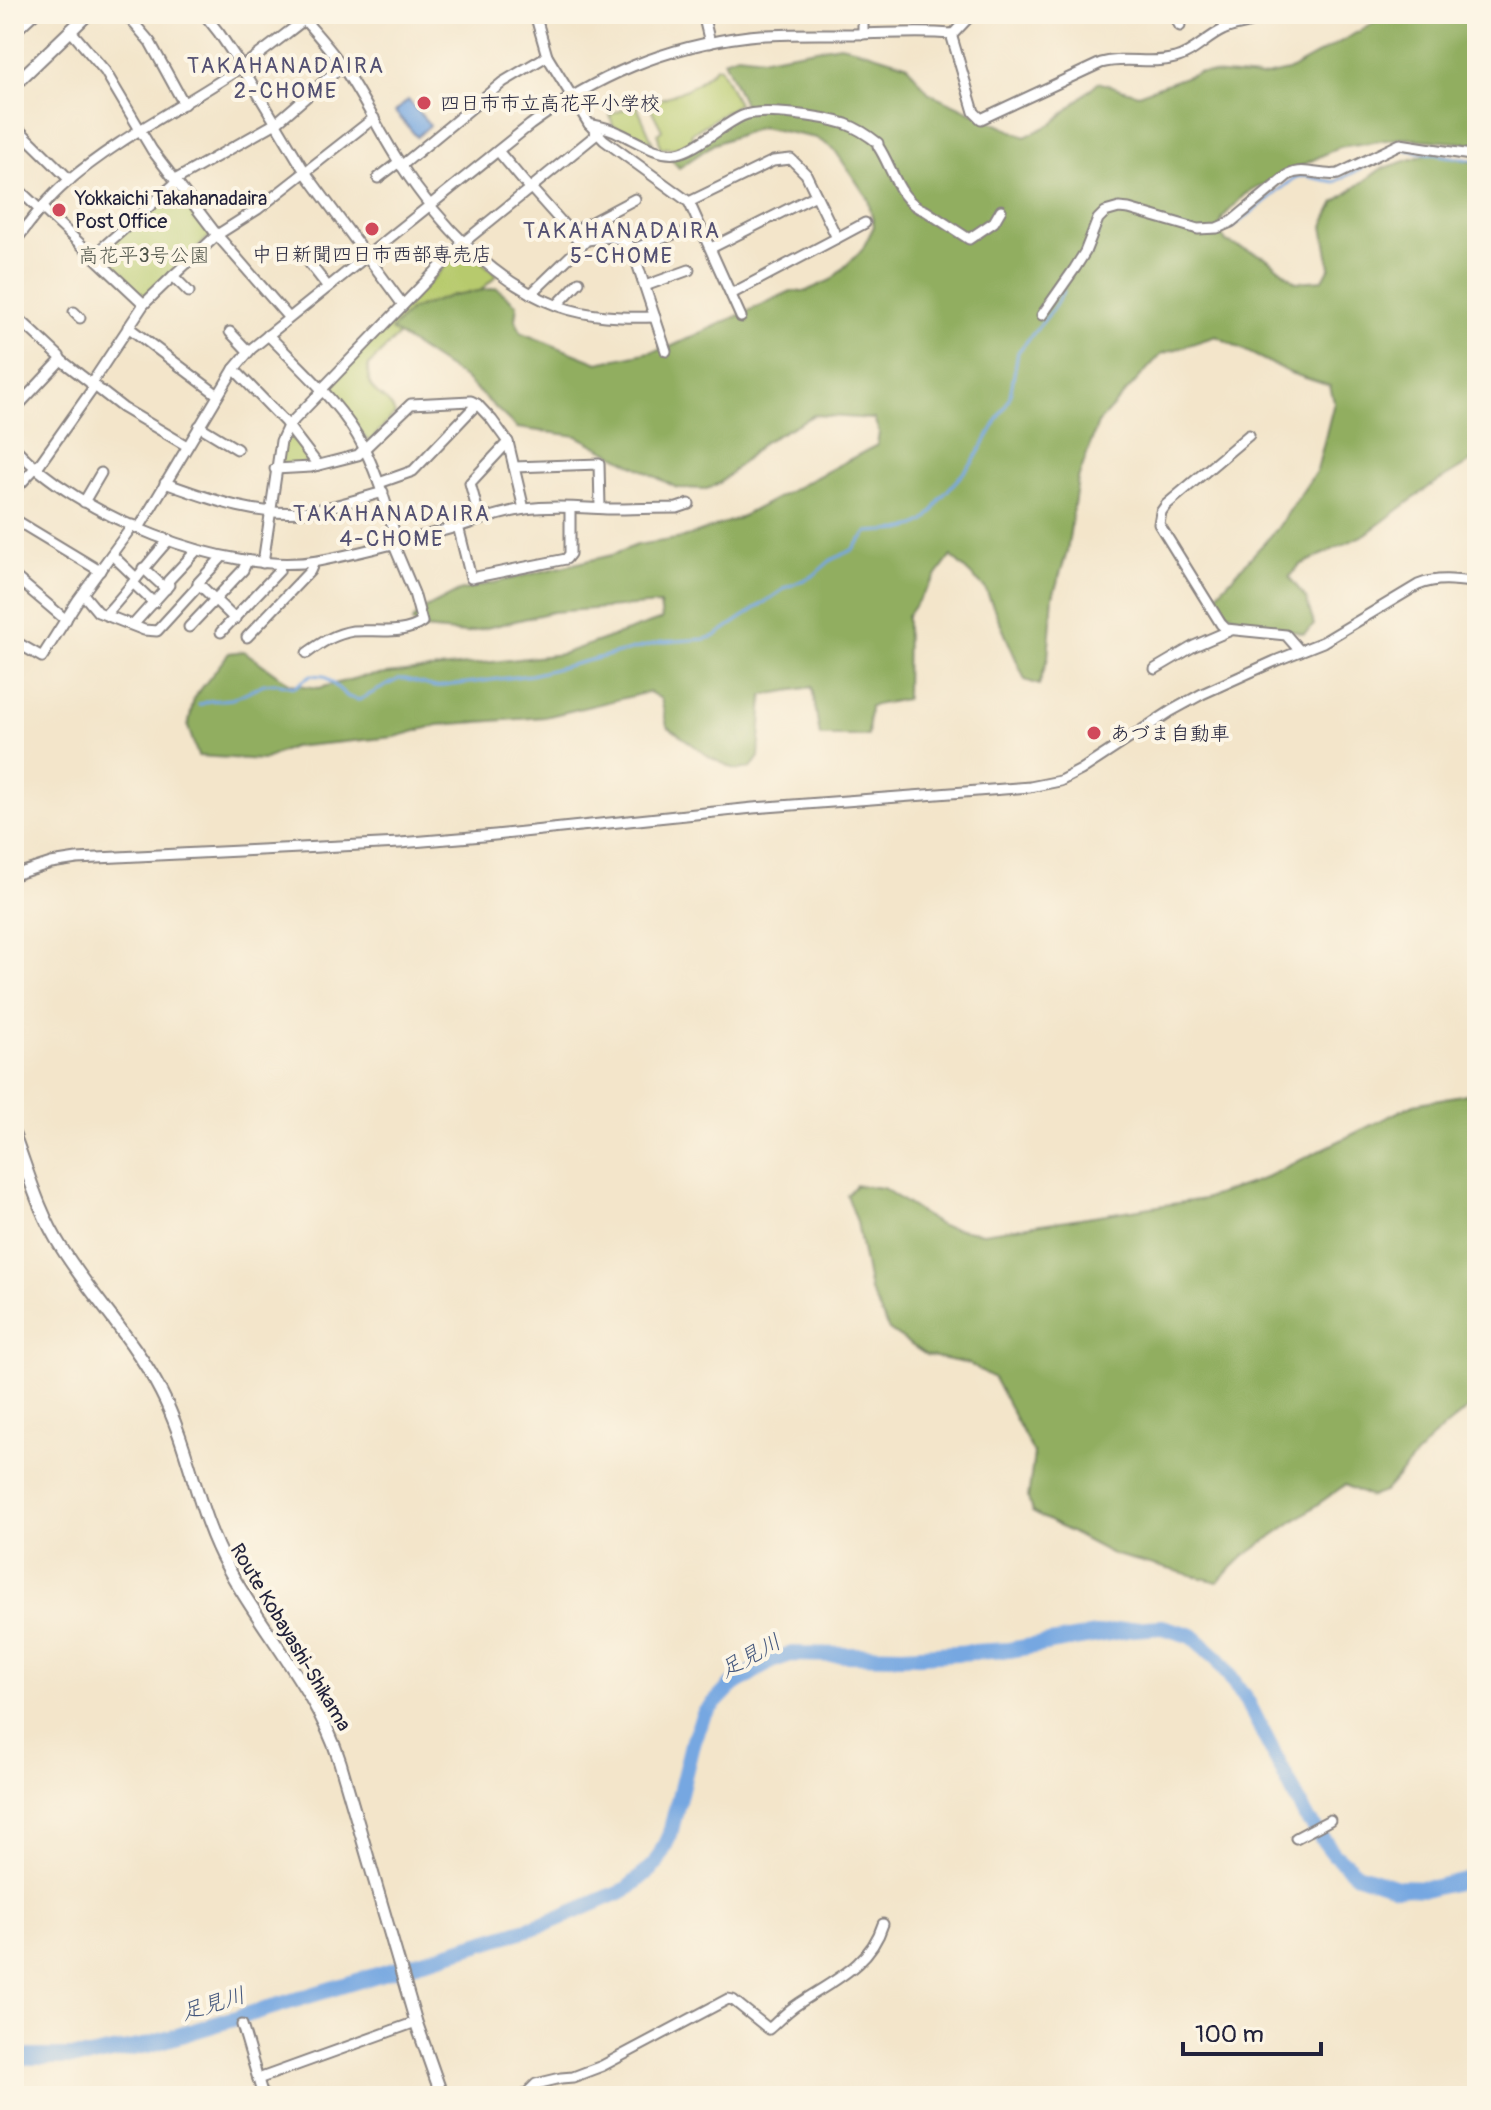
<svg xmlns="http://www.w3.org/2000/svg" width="1491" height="2110" font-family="Pangolin,'Klee One',sans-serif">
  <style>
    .green { fill: #b7ca6d; stroke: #6c7654; stroke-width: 2 }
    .forest { fill: #91ae60; stroke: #5a684e; stroke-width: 2 }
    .water { fill: #76a7e1; stroke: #4c648e; stroke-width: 2 }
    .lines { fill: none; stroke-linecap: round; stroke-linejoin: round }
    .stream { stroke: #76a7e1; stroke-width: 3 }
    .river { stroke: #76a7e1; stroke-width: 16 }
    .minor-casing { stroke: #8a8482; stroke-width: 13 }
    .major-casing { stroke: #8a8482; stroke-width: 15 }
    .minor { stroke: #fff; stroke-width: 9 }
    .major { stroke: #fff; stroke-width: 11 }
    .poi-dot { fill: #d1495b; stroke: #fcf5e5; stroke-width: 3 }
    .labels { text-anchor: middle; stroke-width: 8; stroke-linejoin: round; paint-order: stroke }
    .poi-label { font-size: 20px; fill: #22223b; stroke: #fcf5e5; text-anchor: start }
    .park-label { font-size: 20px; fill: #4f544a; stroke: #fcf5e5 }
    .street-label { font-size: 20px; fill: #22223b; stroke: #fcf5e5 }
    .neighbourhood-label { font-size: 22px; letter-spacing: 2px; fill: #535072; stroke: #fcf5e5 }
    .water-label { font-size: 22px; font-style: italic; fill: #44577d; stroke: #fcf5e5 }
  </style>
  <rect width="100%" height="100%" fill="#fcf5e5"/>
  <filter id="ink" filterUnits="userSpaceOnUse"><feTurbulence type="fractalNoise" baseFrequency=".0125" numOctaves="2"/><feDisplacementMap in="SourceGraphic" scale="16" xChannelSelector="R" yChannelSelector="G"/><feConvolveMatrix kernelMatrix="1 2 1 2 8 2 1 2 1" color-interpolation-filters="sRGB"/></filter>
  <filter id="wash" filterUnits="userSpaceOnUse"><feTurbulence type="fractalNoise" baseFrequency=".006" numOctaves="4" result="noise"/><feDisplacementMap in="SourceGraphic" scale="32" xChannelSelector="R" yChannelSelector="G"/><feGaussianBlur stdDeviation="1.8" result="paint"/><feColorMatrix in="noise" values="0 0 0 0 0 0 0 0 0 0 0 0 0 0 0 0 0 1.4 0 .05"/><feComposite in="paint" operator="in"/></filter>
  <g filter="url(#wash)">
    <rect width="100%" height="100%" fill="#f3e5ca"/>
    <g class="green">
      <path d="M716,67h4l18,37 -47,30 2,5 -15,9h-18l-2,-14 4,-4 -14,-27c28,-9 47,-14 68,-36z"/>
      <polygon points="636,104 653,143 613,126 610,115"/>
      <polygon points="175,185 211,232 211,235 145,298 142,298 96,256"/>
      <path d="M466,249l31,26 -23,22 -46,8 -60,61c-1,35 19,25 27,48l-25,27 -3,-1 -38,-55 132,-135z"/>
      <polygon points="291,434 312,460 311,464 282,467 279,463 286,435"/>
    </g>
    <g class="forest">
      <polygon points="1390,14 1477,14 1477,144 1401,138 1339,147 1245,194 1223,217 1219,229 1226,242 1265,257 1296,282 1323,280 1330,267 1323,226 1335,202 1381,169 1434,152 1477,163 1477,458 1429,487 1366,534 1300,565 1289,577 1306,598 1314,625 1304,634 1234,616 1222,609 1216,595 1277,529 1317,470 1334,402 1330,386 1290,373 1216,336 1161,354 1098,423 1078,479 1067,552 1053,596 1048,658 1039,685 1025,680 985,588 951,556 907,616 906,699 870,706 868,736 820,736 812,687 763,695 759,757 751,768 737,770 711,758 667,726 661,699 649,692 545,717 438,725 395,737 292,747 263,760 198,756 188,727 194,698 229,653 244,651 290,684 319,688 360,677 562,654 662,619 660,604 552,612 466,633 423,629 412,621 422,610 459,591 612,555 637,545 683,538 739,518 877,445 879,432 874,419 814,415 764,442 720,483 707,489 677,488 577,436 517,428 464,378 391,330 410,310 453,295 497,288 517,305 515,320 522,333 598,363 668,348 791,291 806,291 831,280 862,250 874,226 868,199 834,149 816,138 761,127 714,144 679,168 670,158 746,108 724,60 737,55 764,58 840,45 854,48 906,64 929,93 1025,137 1052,124 1098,82 1138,94 1199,72 1261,77 1288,71"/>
      <polygon points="1477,1092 1477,1401 1432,1438 1384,1492 1370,1497 1345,1485 1243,1557 1217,1582 1112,1554 1032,1512 1028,1498 1034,1454 994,1378 969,1364 926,1355 889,1330 870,1291 857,1222 847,1195 856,1185 883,1188 941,1226 983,1233 1204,1199 1260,1180 1414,1104"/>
    </g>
    <polygon class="water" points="408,100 430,125 417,137 395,112"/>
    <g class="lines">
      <g class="stream">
        <polyline points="1114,213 1131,214 1196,233"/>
        <polyline points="1208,233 1222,232 1233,227 1296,177 1304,176 1335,182 1397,150 1407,150 1477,161"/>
        <polyline points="1088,255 1099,229"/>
        <polyline points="199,705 209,701 232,699 264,684 274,683 295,687 311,675 324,676 348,697 359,700 399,679 405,679 435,687 531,675 662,642 705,639 715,636 787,587 813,576 831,560 852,550 868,532 900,530 916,526 925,521 934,510 940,499 973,462 1005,407 1010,396 1018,352 1050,313 1064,291"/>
      </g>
      <polyline class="river" points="14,2057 88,2057 148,2045 550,1922 627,1889 656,1864 670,1834 693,1740 704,1714 730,1687 768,1662 791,1654 903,1656 1009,1650 1132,1629 1162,1627 1192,1636 1218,1659 1247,1701 1306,1817 1334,1854 1357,1874 1397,1887 1432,1888 1477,1877"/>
    </g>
  </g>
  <g filter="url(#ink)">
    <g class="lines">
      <g class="minor-casing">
        <g id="minor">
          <polyline points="14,14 23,24 34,14"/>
          <polyline points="126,14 150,42 184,104"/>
          <polyline points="204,14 219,33 242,67 305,172 403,305"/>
          <path d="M299,14c15,17 30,33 43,52 22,32 38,67 59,99 37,57 92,117 157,141 31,11 64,12 97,11"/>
          <polyline points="535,14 547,56 589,124 604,140 689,202 741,317"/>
          <polyline points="703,14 710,43"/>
          <polyline points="863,14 863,34"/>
          <polyline points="1173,14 1180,26"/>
          <polyline points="1221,14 1225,28"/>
          <polyline points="70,30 105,71 152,150 217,235 289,318"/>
          <polyline points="14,33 23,24"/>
          <path d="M951,34l23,78 7,7 120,-56c24,-7 50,2 74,-5 18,-4 32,-21 48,-28 12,-6 22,-4 36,-12"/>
          <path d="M589,124c10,2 21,4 30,9 18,8 38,23 58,20 19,-3 45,-28 65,-37 20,-9 82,1 104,8 11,4 22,11 32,19v3c15,22 20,56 48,65l43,28 25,-17 7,-12"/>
          <polyline points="14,125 70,180"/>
          <polyline points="498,151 530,189"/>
          <polyline points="401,166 503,82 547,56"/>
          <polyline points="378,178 399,162"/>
          <polyline points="175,180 276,123 342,66"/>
          <polyline points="14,185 40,210"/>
          <polyline points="531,188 582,245"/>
          <polyline points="689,202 773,161 791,159 806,174 837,238 731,294"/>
          <polyline points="42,208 144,304"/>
          <polyline points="571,233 635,199"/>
          <polyline points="837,238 865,223"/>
          <path d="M14,243c16,-21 32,-43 52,-60 53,-46 117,-76 174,-115 22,-15 43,-32 64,-48"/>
          <polyline points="711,248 816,195"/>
          <polyline points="633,249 677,233"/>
          <polyline points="93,256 177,182"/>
          <polyline points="310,264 328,287"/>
          <polyline points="173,276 189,292"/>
          <polyline points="645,286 689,270"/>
          <polyline points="531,294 587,240 611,237 625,241 632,248 666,351"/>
          <polyline points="557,305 579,282"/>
          <polyline points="74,312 80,318"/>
          <polyline points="14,314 59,356 61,360 123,408 187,446"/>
          <path d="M1042,315l33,-47 10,-16 13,-33 7,-7 14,-4 10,1 69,20 19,-1 14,-6 57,-47c16,-9 32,2 50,-1l62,-30 77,12"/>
          <polyline points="128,327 218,395"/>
          <polyline points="230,332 248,351"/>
          <path d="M268,335c34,35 74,69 96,113 15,30 24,62 33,94"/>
          <polyline points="234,369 285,422 318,465"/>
          <polyline points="91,384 144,304 173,276 217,235 258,209 374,118"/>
          <polyline points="321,390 464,242 597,134"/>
          <polyline points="477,404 492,420 508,442 524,509"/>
          <polyline points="14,410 61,360"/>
          <polyline points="199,426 237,449"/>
          <polyline points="1249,435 1166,505 1161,512 1159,524 1221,624 1226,629 1286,635 1300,651"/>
          <path d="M14,447c62,68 213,130 304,114 48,-9 95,-22 142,-35 21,-6 43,-14 65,-17 28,-4 58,-1 85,0 22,0 45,-1 67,-1l12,-4"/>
          <polyline points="514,467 599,464 600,507"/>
          <polyline points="36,469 94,387"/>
          <polyline points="275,469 311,467 358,455 411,404 471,401 477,404 413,471 379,483"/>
          <path d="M165,483c47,17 95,35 145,28 25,-4 49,-12 73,-19"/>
          <polyline points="14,491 35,468"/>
          <polyline points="84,502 101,473"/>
          <polyline points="14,519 100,571"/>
          <polyline points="480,520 470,483 508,442"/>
          <polyline points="458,526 471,578 566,559 570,554 570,508"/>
          <path d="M139,528l95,-159 17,-20 279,-224c66,-49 136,-79 219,-89 34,-3 69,-2 104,-2 32,0 65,-3 98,0l3,-1 18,-19"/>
          <polyline points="112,555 136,578"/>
          <polyline points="222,557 198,583 235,619"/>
          <polyline points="263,563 281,441 288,426 322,391"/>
          <polyline points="143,568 166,589"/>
          <polyline points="14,576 66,620"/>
          <polyline points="134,584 154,603"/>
          <polyline points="83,594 98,612 144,630 157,631 199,585"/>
          <path d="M106,614c23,-24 40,-50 63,-74"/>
          <polyline points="133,625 169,585 168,581 197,550"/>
          <polyline points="189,627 243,570 247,561"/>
          <polyline points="221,632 279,571 280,564"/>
          <polyline points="247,637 310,571 314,562"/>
          <polyline points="14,641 42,657 78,600 133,525"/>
          <path d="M307,653c15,-11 28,-19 46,-22 22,-2 50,5 69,-9l-8,-29 -21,-50"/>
          <polyline points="1155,669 1194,646 1231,630"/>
          <path d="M14,875l37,-12 26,-4 323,-16 95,-8 258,-27 277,-21 30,-6 21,-11 90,-59 31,-17 73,-33 48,-19 95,-57c20,-8 38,-5 59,-2"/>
          <polyline points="1296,1838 1330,1820"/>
          <polyline points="242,2025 263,2096"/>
          <polyline points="258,2079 416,2022"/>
          <path d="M524,2096l12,-12 25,-6 12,-1 29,-11 126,-67 5,1 36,29c9,-8 18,-18 29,-25 34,-23 72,-38 85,-80"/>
        </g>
      </g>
      <g class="major-casing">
        <g id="major">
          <polyline points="14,85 88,14"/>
          <path d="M14,1135c14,37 25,78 47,112 31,50 73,92 100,145 29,56 36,121 67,176 35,64 90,124 112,194l76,260 26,74"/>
        </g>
      </g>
      <use href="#minor" class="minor"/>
      <use href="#major" class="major"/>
    </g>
  </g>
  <g class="poi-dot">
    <circle cx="424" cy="103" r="8"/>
    <circle cx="59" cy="210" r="8"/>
    <circle cx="372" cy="229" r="8"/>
    <circle cx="1094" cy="733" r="8"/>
  </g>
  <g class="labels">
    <g class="poi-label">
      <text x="440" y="110">四日市市立高花平小学校</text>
      <text x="75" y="205">Yokkaichi Takahanadaira<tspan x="75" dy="23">Post Office</tspan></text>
      <text x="372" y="261" text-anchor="middle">中日新聞四日市西部専売店</text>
      <text x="1110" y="740">あづま自動車</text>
    </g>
    <g class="park-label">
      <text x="144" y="262">高花平3号公園</text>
    </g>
    <g class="street-label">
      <text transform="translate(291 1637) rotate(59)" y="7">Route Kobayashi-Shikama</text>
    </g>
    <g class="neighbourhood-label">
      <text x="286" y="73">TAKAHANADAIRA<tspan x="286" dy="25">2-CHOME</tspan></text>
      <text x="622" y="238">TAKAHANADAIRA<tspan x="622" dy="25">5-CHOME</tspan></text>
      <text x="392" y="521">TAKAHANADAIRA<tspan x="392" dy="25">4-CHOME</tspan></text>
    </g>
    <g class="water-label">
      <text transform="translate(750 1655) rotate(-29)" y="8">足見川</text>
      <text transform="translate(213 2003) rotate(-17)" y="8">足見川</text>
    </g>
  </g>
  <rect width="1491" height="2110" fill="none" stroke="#fcf5e5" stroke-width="48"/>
  <path d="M1183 2042v12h138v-12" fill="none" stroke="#22223b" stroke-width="4"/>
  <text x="1195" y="2042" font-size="24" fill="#22223b" stroke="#fcf5e5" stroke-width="6" paint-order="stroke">100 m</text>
</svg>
